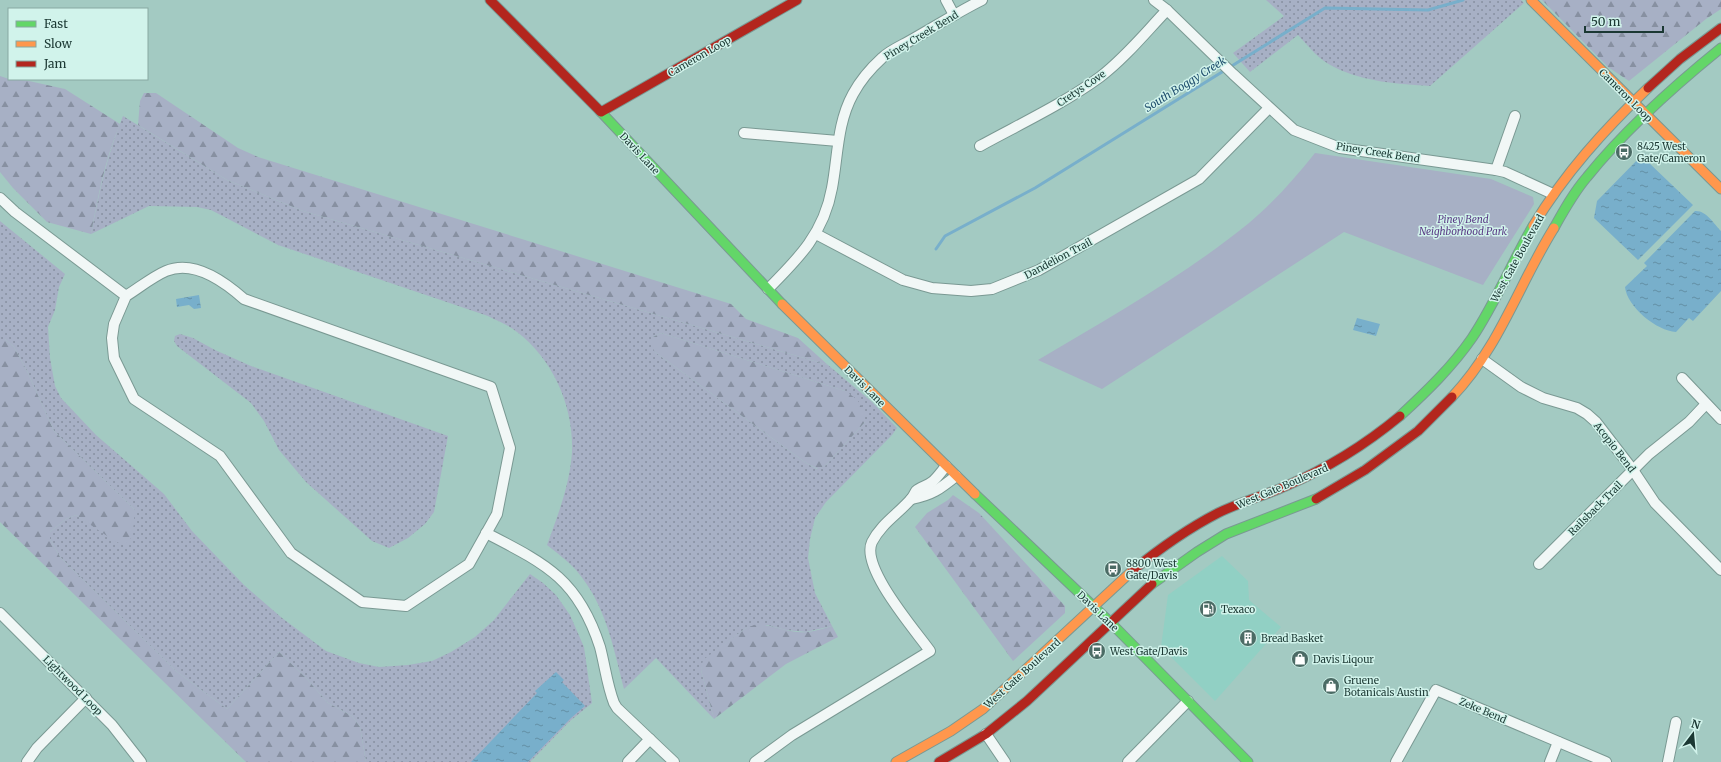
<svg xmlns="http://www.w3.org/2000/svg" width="1721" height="762" font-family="Merriweather,serif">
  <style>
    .built { fill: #91d0c4 }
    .grass { fill: url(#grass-dots); fill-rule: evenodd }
    .forest { fill: url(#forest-firs) }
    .park { fill: #a7b0c5 }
    .water { fill: url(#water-ripples) }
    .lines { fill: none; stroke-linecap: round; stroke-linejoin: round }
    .stream { stroke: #78afcb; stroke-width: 3 }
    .street-casing { stroke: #7a9993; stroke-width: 12 }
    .fast-casing { stroke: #7a9993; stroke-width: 11 }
    .slow-casing { stroke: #7a9993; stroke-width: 11 }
    .jam-casing { stroke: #7a9993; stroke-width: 11 }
    .street { stroke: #f1f7f6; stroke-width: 10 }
    .fast { stroke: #63d668; stroke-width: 9 }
    .slow { stroke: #ff974d; stroke-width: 9 }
    .jam { stroke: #b3261e; stroke-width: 9 }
    .labels { text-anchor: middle; stroke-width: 3; stroke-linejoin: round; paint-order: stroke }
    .street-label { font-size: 10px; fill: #1b3833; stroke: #d1f3eb }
    .poi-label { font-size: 10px; fill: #1b3833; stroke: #d1f3eb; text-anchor: start }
    .park-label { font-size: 10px; font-style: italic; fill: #593a84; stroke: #d1f3eb }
    .water-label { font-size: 11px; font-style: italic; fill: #1e4d6c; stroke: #d1f3eb }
  </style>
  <defs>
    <pattern id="grass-dots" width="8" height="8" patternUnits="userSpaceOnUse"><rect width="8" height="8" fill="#a7b0c5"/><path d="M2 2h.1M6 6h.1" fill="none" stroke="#8790a1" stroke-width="1.8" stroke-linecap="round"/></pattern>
    <pattern id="forest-firs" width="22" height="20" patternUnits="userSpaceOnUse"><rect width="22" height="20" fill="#a7b0c5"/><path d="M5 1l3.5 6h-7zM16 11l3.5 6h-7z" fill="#8790a1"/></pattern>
    <pattern id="water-ripples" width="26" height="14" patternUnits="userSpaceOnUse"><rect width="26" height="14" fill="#78afcb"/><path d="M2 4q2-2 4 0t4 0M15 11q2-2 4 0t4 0" fill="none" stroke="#628fa5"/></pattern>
  </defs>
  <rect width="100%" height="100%" fill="#a3cac2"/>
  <polygon class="built" points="1222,556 1248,581 1249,600 1281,627 1215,701 1161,647 1168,595"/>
  <g class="grass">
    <path d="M1266,0h255l3,3 -94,83c-32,-2 -66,-4 -96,-19 -15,-7 -25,-20 -36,-32l-48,37 -17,-19 51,-37z"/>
    <path d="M123,116l104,64 76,31 525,154 44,37 25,26 -5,7 -66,67 -11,16 -5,21 -2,19 7,35 17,33 -26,6 -20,-2 -19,-5 -21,3 -42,32 -3,10 13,49 -58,-61 -32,31c-11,-43 -18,-84 -48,-119 -8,-9 -19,-17 -29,-25 11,-30 23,-61 25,-93 2,-45 -19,-93 -55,-120 -8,-7 -20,-11 -29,-16l-210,-71 -67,-35 -14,-3 -48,-1 -58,28c8,-42 16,-79 32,-118zM661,333l184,58 20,31 -39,43 -9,4 -11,-6 -151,-111 -2,-15z"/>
    <polygon points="0,221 65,274 59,287 55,310 48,327 50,358 55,386 61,398 96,435 164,494 192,531 244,585 282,618 326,651 359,663 379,667 408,665 432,661 451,652 475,637 494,620 530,574 543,583 556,595 570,615 584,647 592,703 570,721 530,762 366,762 360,727 352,716 328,703 306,678 279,652 227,709 176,671 60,557 50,539 50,532 66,519 76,515 89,523 135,510 54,431 27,371 14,347 5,339 0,339"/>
    <polygon points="180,334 193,338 215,350 251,366 448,436 434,512 425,524 408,538 389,548 372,541 306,482 279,450 264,421 251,403 177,346 174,341 175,336"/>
  </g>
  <g class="forest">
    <polygon points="1542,0 1721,0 1721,9 1706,19 1629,81 1608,67"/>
    <path d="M0,76l9,3 20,2 36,8 55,35c-15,36 -22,72 -29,110l-44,-12 -34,-34 -13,-16z"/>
    <polygon points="144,93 156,93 238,148 258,157 731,304 746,319 798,338 828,365 303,211 227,180 138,125 140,101"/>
    <path d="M661,333l184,58c13,8 20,15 20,31l-39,43 -8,4 -12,-6 -151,-111 -4,-7 2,-8z"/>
    <polygon points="0,339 5,339 14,347 27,371 54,431 135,510 133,530 130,541 123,545 113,540 76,515 66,519 50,532 50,539 60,557 176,671 227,709 279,652 306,678 328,703 352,716 360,727 366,762 246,762 0,522"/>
    <polygon points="953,495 979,513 1065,606 1065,613 1013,661 915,527 927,513 948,500"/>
    <path d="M757,624c16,1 34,10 50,8 9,-1 17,-4 25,-6l6,11 -52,27 -72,55 -13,-49 2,-10 43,-32z"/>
  </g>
  <path class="park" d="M1315,153l176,26 42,18 1,7 -51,81 -139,-53 -242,157 -64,-29c72,-43 146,-84 211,-137 25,-21 46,-45 66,-70z"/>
  <g class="water">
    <polygon points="1644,153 1647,156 1647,161 1693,205 1638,260 1594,218 1597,201"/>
    <path d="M1695,211c11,-1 19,13 26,20v60l-28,30 -4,-3 -13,14c-19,-1 -49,-25 -51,-45l22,-21 -3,-3z"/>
    <polygon points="199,295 201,308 194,309 189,305 177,307 176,299"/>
    <polygon points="1357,318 1380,324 1376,336 1353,330"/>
    <polygon points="556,672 564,680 562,682 585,706 571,718 528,762 471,762 537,693 535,691"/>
  </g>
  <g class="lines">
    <polyline class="stream" points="936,249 945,236 1035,188 1325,8 1428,10 1463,0"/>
    <g class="street-casing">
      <g id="street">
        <polyline points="946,0 954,15"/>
        <polyline points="1154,0 1167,10 1233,74 1294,130 1340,148 1496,170 1505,172 1553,194"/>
        <polyline points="744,133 838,141"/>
        <path d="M980,146c40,-22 83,-42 120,-69 25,-19 46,-45 67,-67"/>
        <polyline points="1496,170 1515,116"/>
        <path d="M0,198l15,14 111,84c13,-8 26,-19 40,-25 28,-12 59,11 78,28l247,88 19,61 -13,66 -28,50 -63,42 -44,-4 -71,-49 -71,-97 -86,-57 -20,-41 -2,-20 2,-14 12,-28"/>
        <polyline points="816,234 903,280 932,288 971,291 992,289 1039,270 1199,179 1269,108"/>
        <path d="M768,289c31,-31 56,-56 64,-101 6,-32 5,-65 21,-94 7,-13 18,-26 29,-36 8,-8 21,-13 31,-19 23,-13 45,-27 69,-39"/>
        <polyline points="1482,359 1521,387 1543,398 1577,408 1587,414 1596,422 1633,470 1655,503 1721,570"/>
        <polyline points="1682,378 1721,419"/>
        <path d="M911,499c21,-4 29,-10 45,-23"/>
        <path d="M486,533c60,31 92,46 114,114 5,19 7,38 14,56l3,5 57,54"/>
        <polyline points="1539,564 1649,454 1689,422 1706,404"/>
        <polyline points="0,613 112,725 141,762"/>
        <polyline points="986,734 1005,762"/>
        <polyline points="27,762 37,748 86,698"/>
        <polyline points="628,762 650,739"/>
        <path d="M755,762l37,-27 138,-84c-15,-21 -70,-84 -58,-109 9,-18 26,-28 39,-43 2,-2 3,-5 5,-8 4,-4 11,-5 16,-9 5,-4 9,-10 14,-16"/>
        <polyline points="1128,762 1188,701"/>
        <polyline points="1396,762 1436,690 1606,762"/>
        <polyline points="1550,762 1558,742"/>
        <polyline points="1668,762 1676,722"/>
      </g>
    </g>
    <g class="fast-casing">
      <g id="fast">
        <polyline points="600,111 782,304"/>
        <path d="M1554,228c10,-18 20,-36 33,-51 38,-47 87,-91 134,-129"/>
        <path d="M1400,416c26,-24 52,-49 72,-78 24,-36 40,-76 61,-112"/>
        <polyline points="975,494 1111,623 1248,762"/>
        <polyline points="1152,584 1197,552 1226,534 1316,499"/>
      </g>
    </g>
    <g class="slow-casing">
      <g id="slow">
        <polyline points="1531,0 1721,189"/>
        <path d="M1533,226c32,-53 71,-96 115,-138"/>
        <polyline points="782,304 975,494"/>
        <path d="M1452,397c47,-49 67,-113 102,-169"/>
        <polyline points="896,762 951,731 983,709 1132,571"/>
      </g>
    </g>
    <g class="jam-casing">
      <g id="jam">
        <polyline points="490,0 600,111"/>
        <polyline points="1648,88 1680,59 1721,28"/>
        <polyline points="601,112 797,0"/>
        <polyline points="1316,499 1365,470 1418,431 1452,397"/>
        <path d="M1132,571c27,-22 55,-42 86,-58 22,-11 46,-17 68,-27 42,-18 79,-41 114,-70"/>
        <polyline points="939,762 986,734 1027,701 1152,584"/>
      </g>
    </g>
    <use href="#street" class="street"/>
    <use href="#fast" class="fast"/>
    <use href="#slow" class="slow"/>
    <use href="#jam" class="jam"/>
  </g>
  <defs>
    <g id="bus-disc" transform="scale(0.9)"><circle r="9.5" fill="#4b6b65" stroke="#d1f3eb"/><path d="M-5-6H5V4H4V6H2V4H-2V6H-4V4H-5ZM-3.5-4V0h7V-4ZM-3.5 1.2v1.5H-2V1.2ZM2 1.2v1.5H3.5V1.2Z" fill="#fff"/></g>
    <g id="fuel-disc" transform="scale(0.9)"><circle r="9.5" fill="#4b6b65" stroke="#d1f3eb"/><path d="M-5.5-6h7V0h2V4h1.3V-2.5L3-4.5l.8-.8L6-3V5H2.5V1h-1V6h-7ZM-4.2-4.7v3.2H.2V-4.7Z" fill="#fff"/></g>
    <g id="building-disc" transform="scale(0.9)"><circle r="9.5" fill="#4b6b65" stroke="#d1f3eb"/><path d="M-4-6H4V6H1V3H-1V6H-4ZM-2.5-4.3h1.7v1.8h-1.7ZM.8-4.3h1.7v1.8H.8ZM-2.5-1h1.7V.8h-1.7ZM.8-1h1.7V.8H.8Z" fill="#fff"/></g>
    <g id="shop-disc" transform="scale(0.9)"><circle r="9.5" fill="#4b6b65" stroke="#d1f3eb"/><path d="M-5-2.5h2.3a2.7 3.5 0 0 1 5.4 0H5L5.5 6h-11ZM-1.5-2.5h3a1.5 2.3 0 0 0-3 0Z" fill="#fff"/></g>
  </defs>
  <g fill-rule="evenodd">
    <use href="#bus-disc" x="1624" y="152"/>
    <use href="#bus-disc" x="1113" y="569"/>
    <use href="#fuel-disc" x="1208" y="609"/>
    <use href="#building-disc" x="1248" y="638"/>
    <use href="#bus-disc" x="1097" y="651"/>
    <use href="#shop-disc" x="1300" y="659"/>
    <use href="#shop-disc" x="1331" y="686"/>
  </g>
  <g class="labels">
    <g class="street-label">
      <text transform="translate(921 35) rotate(-31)" y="4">Piney Creek Bend</text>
      <text transform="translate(699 56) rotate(-30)" y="4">Cameron Loop</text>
      <text transform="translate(1081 88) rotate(-34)" y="4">Cretys Cove</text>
      <text transform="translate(1626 95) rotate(45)" y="4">Cameron Loop</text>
      <text transform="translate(1378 152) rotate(9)" y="4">Piney Creek Bend</text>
      <text transform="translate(640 153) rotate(47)" y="4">Davis Lane</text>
      <text transform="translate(1058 258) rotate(-28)" y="4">Dandelion Trail</text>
      <text transform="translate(1517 258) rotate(-61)" y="4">West Gate Boulevard</text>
      <text transform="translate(865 386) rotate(45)" y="4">Davis Lane</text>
      <text transform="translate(1615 447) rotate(52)" y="4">Acopio Bend</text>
      <text transform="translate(1282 486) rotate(-23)" y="4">West Gate Boulevard</text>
      <text transform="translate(1595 508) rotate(-45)" y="4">Railsback Trail</text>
      <text transform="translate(1098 611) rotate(44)" y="4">Davis Lane</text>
      <text transform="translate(1022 673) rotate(-42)" y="4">West Gate Boulevard</text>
      <text transform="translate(73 685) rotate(45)" y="4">Lightwood Loop</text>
      <text transform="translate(1483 710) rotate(23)" y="4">Zeke Bend</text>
    </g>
    <g class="poi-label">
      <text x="1637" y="150">8425 West<tspan x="1637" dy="12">Gate/Cameron</tspan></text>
      <text x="1126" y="567">8800 West<tspan x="1126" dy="12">Gate/Davis</tspan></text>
      <text x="1221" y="613">Texaco</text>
      <text x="1261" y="642">Bread Basket</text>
      <text x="1110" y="655">West Gate/Davis</text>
      <text x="1313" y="663">Davis Liqour</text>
      <text x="1344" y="684">Gruene<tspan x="1344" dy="12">Botanicals Austin</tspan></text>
    </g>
    <g class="park-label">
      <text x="1463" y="223">Piney Bend<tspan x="1463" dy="12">Neighborhood Park</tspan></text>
    </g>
    <g class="water-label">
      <text transform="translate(1185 84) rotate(-32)" y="4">South Boggy Creek</text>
    </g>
  </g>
  <rect x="8" y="8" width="140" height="72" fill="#d1f3eb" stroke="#88a8a1"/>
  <rect x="16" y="21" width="20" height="6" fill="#63d668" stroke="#88a8a1"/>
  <text x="44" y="28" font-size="12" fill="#1b3833">Fast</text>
  <rect x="16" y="41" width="20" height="6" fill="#ff974d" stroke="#88a8a1"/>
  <text x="44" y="48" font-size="12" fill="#1b3833">Slow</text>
  <rect x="16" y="61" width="20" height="6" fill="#b3261e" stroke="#88a8a1"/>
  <text x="44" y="68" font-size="12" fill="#1b3833">Jam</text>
  <g transform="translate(1693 734) rotate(16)" stroke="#d1f3eb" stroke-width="3" paint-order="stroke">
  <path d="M0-3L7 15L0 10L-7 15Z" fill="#1b3833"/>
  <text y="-6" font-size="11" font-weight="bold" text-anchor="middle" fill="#1b3833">N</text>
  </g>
  <path d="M1585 26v6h78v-6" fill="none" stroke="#1b3833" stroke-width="2"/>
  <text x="1591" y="26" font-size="12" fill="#1b3833" stroke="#d1f3eb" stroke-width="3" paint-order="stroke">50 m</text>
</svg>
